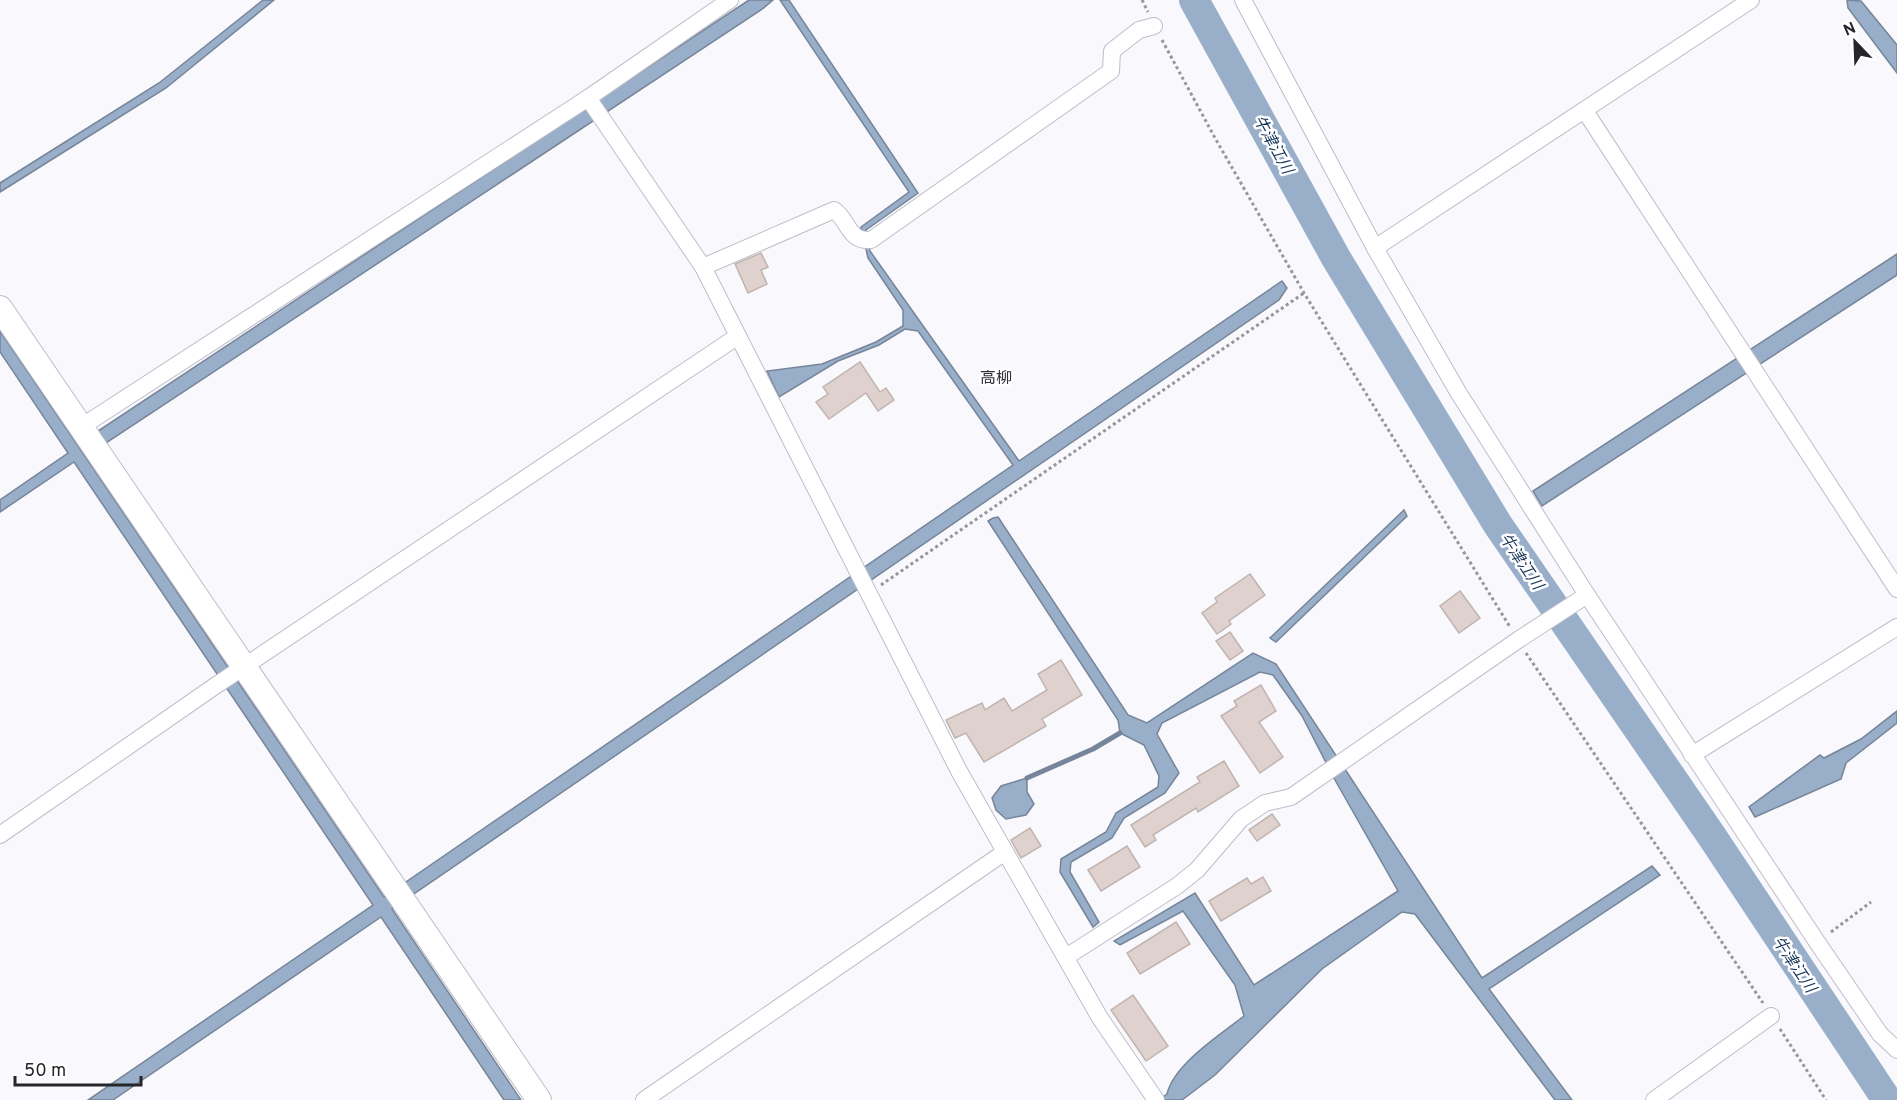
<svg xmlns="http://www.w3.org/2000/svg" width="1897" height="1100" font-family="Overpass,'Noto Sans JP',sans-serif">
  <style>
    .water { fill: #99aec8; stroke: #768599; stroke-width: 1.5 }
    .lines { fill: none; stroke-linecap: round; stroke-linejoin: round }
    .stream { stroke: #768599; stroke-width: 5 }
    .river { stroke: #99aec8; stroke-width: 30 }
    .building { fill: #dfd1cd; stroke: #c1b4af; stroke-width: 1.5 }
    .street-casing { stroke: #bdbeca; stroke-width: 18 }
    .secondary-casing { stroke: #bdbeca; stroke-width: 26 }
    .path { stroke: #97979b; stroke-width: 3; stroke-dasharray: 3 3; stroke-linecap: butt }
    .street { stroke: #fff; stroke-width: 16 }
    .secondary { stroke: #fff; stroke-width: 24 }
    .labels { text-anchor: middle; stroke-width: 5; stroke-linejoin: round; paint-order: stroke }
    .water-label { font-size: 16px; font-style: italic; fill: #133357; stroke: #fff }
    .neighbourhood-label { font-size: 16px; fill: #2f3039; stroke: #fff }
  </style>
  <rect width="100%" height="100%" fill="#f8f8fd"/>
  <g class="water">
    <polygon points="263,0 274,0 166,88 0,192 0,183 159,83"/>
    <polygon points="749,0 773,0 761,10 106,443 98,431"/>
    <polygon points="780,0 789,0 918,193 866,230 870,251 1019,461 1282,281 1287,288 1279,300 392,909 521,1100 504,1100 381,917 113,1100 88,1100 373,905 74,462 0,512 0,500 68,453 0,352 0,331 384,897 1013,465 918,331 905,329 879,345 838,361 779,397 767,371 822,364 876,342 903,326 903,310 868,258 861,227 909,192"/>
    <polygon points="1847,0 1861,1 1897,45 1897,73 1848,8"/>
    <polygon points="1897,254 1897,275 1542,506 1533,491"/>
    <polygon points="1404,510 1407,516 1276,642 1270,638"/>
    <path d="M998,517l130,198 19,8 106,-70 23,11 206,314 170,-112 8,9 -171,114 83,111h-17l-140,-186 -13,-2 -80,57 -107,106 -33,25h-23l8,-6c7,-30 53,-59 77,-78l-9,-31 -52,-74 -63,34 -6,-4 81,-48 59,92 144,-94 -63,-111 -33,-64 -29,-41 -13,-3 -98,51 -5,11 22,39 -14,20 -41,25 -12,20 -41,24 -1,10 29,50 -6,5 -33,-55 1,-13 45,-27 10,-19 42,-26 1,-11 -15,-31 -24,-12 -2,-13 -130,-199 5,-3z"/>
    <polygon points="1897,711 1897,723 1846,763 1841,779 1755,817 1749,807 1820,755 1824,758 1861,739"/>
    <polygon points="1027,778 1027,792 1034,804 1026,815 1006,819 996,810 992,798 1001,786"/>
  </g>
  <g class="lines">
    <polyline class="stream" points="1027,778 1093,749 1120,733"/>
    <polyline class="river" points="1194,0 1336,258 1498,525 1711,835 1887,1100"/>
  </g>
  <g class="building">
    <polygon points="761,253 768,267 761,270 767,284 748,293 735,264"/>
    <polygon points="860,362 880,392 886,388 894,400 878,411 866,393 829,419 816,402 828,394 823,387"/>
    <polygon points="1250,574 1265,595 1229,621 1231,624 1217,634 1202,613 1217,602 1215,598"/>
    <polygon points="1460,591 1480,618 1459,633 1440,606"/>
    <polygon points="1230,632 1243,651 1230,660 1216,641"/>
    <polygon points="1061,660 1082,695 1042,719 1046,726 984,762 966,733 955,738 946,720 982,703 985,710 1004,698 1012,711 1047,690 1038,674"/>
    <polygon points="1261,685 1276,711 1259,722 1283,757 1260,773 1221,716 1237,706 1234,701"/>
    <polygon points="1224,761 1239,786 1198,812 1196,808 1153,835 1156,840 1145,847 1131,825 1200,782 1197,777"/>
    <polygon points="1272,814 1280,825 1257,841 1249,830"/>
    <polygon points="1030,828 1041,846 1021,858 1011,840"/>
    <polygon points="1127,846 1140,867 1101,891 1088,870"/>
    <polygon points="1263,877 1271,891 1221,921 1209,901 1247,878 1251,884"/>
    <polygon points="1176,922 1190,944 1140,974 1127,953"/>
    <polygon points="1133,995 1168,1046 1146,1061 1111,1010"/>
  </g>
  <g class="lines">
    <g class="street-casing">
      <g id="street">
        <polyline points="1243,0 1375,248 1458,392 1587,595 1817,942 1880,1034 1897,1050"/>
        <polyline points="588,98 703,267 959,771 1100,1018 1156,1100"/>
        <polyline points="1585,111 1897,589"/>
        <polyline points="1375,248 1751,0"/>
        <path d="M703,267l131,-57c15,10 14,32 37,30l240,-169 1,-20 27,-21 15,-4"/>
        <polyline points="81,427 588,98 730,0"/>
        <polyline points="1692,755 1897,627"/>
        <polyline points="0,835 215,686 738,336"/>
        <polyline points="1066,957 1177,886 1197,870 1241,819 1265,803 1291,797 1518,640 1587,595"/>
        <polyline points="644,1100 1005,852"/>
        <polyline points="1654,1100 1771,1016"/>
      </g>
    </g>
    <g class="secondary-casing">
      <polyline id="secondary" points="0,308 539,1100"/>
    </g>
    <g class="path">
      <polyline points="1142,0 1148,12"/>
      <polyline points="1162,40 1215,138 1304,293 1510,627"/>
      <polyline points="881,585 1304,293"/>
      <polyline points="1526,653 1763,1003"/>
      <polyline points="1831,932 1871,902"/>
      <polyline points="1780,1029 1826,1100"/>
    </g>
    <use href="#street" class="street"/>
    <use href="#secondary" class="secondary"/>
  </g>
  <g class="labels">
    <g class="water-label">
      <text transform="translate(1274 144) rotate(61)" y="6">牛津江川</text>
      <text transform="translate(1522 561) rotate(56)" y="6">牛津江川</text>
      <text transform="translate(1795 964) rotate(56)" y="6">牛津江川</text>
    </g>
    <g class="neighbourhood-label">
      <text x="996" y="383">高柳</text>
    </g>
  </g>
  <g transform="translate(1855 42) rotate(337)" stroke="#ffffff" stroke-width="4.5" paint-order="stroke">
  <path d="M0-4.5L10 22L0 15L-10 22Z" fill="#26262a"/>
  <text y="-9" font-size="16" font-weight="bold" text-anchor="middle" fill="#26262a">N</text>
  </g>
  <path d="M15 1076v9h126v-9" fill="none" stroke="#26262a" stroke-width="3"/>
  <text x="24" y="1076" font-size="18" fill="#26262a" stroke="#ffffff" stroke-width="4.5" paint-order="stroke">50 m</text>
</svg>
